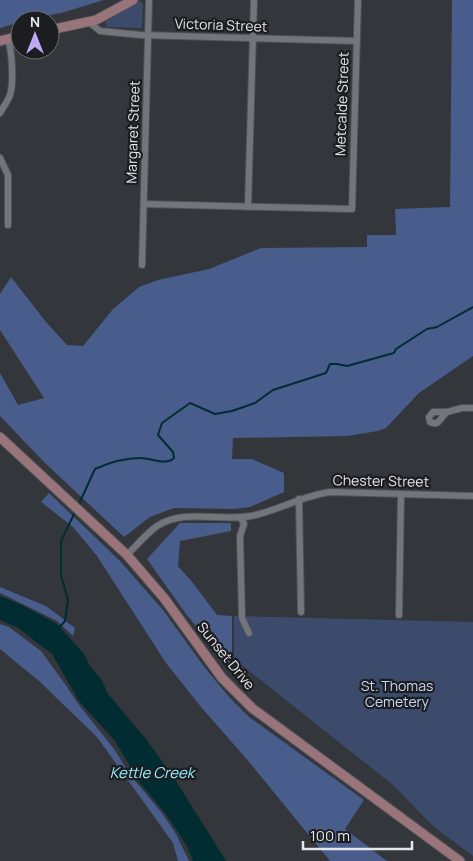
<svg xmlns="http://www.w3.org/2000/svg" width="473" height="861" font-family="Manrope,sans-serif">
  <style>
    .green { fill: #3c4b6c }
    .forest { fill: #485d8c }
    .water { fill: #002c32 }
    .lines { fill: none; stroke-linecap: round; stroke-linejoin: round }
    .stream { stroke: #002c32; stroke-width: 2 }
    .street-casing { stroke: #505256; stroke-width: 8 }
    .secondary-casing { stroke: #505256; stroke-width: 11 }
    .street { stroke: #72757b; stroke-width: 6 }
    .secondary { stroke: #99747b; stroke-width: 9 }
    .labels { text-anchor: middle; stroke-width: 4.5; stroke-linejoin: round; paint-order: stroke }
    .street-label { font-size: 14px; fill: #e5e7ea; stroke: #1c1d20 }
    .park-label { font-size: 14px; fill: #c8d6f4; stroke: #1c1d20 }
    .water-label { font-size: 15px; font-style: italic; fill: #93eefc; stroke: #1c1d20 }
  </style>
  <rect width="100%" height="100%" fill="#33363b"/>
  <g class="green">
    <polygon points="140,1 143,4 142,27 140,28 107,27 105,22"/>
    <polygon points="234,616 473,622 473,856 434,827 393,785 234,659"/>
  </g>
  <g class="forest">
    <polygon points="0,0 104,0 61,13 20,20 20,22 0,28"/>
    <polygon points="452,0 473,0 473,356 419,393 386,428 378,431 347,436 233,438 232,459 252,459 284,473 284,492 250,507 234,509 174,508 150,517 124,537 45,463 0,416 0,373 18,405 44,398 0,330 0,294 11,277 46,322 67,345 83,346 113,309 139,287 158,280 209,269 261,248 367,247 367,235 396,235 395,209 450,207"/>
    <polygon points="49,493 120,561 163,610 205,668 230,698 249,717 364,800 345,829 387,861 330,861 250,763 201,707 166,663 97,556 73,527 41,502"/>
    <polygon points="180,523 231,523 231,531 180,541 178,566 193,583 217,615 232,616 232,671 186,614 147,559"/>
    <polygon points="0,587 46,606 75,628 73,636 57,621 0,593"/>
    <polygon points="0,624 9,627 41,651 65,684 79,705 114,749 131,776 162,813 176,834 189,861 178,861 173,843 97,737 39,681 0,649"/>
  </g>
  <polygon class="water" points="0,596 22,605 57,624 84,654 90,666 101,679 108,694 146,739 176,781 226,861 193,861 187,846 166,814 140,783 115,741 79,701 52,654 18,628 0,620"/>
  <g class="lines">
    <g class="stream">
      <path d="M78,506l17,-37c13,-6 31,-11 46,-11 10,0 25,8 33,0l-1,-6 -15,-17 4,-12 28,-20 25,11 17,-3 23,-8 18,-13 53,-17 4,-9h7l10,2 47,-13 2,-4 31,-20 10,-2 36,-20"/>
      <polyline points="58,629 65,621 68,600 61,575 61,541 76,510"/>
    </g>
    <g class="street-casing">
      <g id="street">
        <polyline points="89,22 100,31 141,35 357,41"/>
        <path d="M0,113c3,-6 8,-12 10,-18 4,-12 2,-44 -2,-56"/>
        <polyline points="0,158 8,175 8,225"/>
        <polyline points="144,204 352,209 358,0"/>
        <polyline points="248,207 254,0"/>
        <polyline points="142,265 149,0"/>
        <path d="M447,412c-7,5 -7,15 -17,10l-1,-5 4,-5h14l15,-4h11"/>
        <polyline points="299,499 301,612"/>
        <polyline points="241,518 244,524 240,536 242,618 249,633"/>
        <path d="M127,555c9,-9 19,-21 30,-29 27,-18 63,-4 94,-10 27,-5 52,-21 80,-24l142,4"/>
        <polyline points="399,615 401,494"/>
      </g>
    </g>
    <g class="secondary-casing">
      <g id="secondary">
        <polyline points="50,30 96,20 133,0"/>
        <polyline points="0,41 20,36"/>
        <polyline points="0,437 127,555 164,598 222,678 252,708 460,861"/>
      </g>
    </g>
    <use href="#street" class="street"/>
    <use href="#secondary" class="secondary"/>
  </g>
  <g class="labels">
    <g class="street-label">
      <text transform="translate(221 25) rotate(2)" y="5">Victoria Street</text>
      <text transform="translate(342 104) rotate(-88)" y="5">Metcalde Street</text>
      <text transform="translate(133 132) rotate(-88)" y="5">Margaret Street</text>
      <text transform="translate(381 481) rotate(1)" y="5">Chester Street</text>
      <text transform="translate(226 656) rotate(51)" y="5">Sunset Drive</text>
    </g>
    <g class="park-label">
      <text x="397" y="691">St. Thomas<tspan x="397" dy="16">Cemetery</tspan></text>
    </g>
    <g class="water-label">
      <text x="152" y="778">Kettle Creek</text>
    </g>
  </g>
  <g transform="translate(35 35)"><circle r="24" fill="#1c1d20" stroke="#6c6e71"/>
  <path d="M0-4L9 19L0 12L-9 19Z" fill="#bda9f5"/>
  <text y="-8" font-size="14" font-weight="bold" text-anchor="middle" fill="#e5e7ea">N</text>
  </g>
  <path d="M303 841v8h109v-8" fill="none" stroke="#e5e7ea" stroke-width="2.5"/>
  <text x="310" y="841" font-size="15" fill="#e5e7ea" stroke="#1c1d20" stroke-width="4" paint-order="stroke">100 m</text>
</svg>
